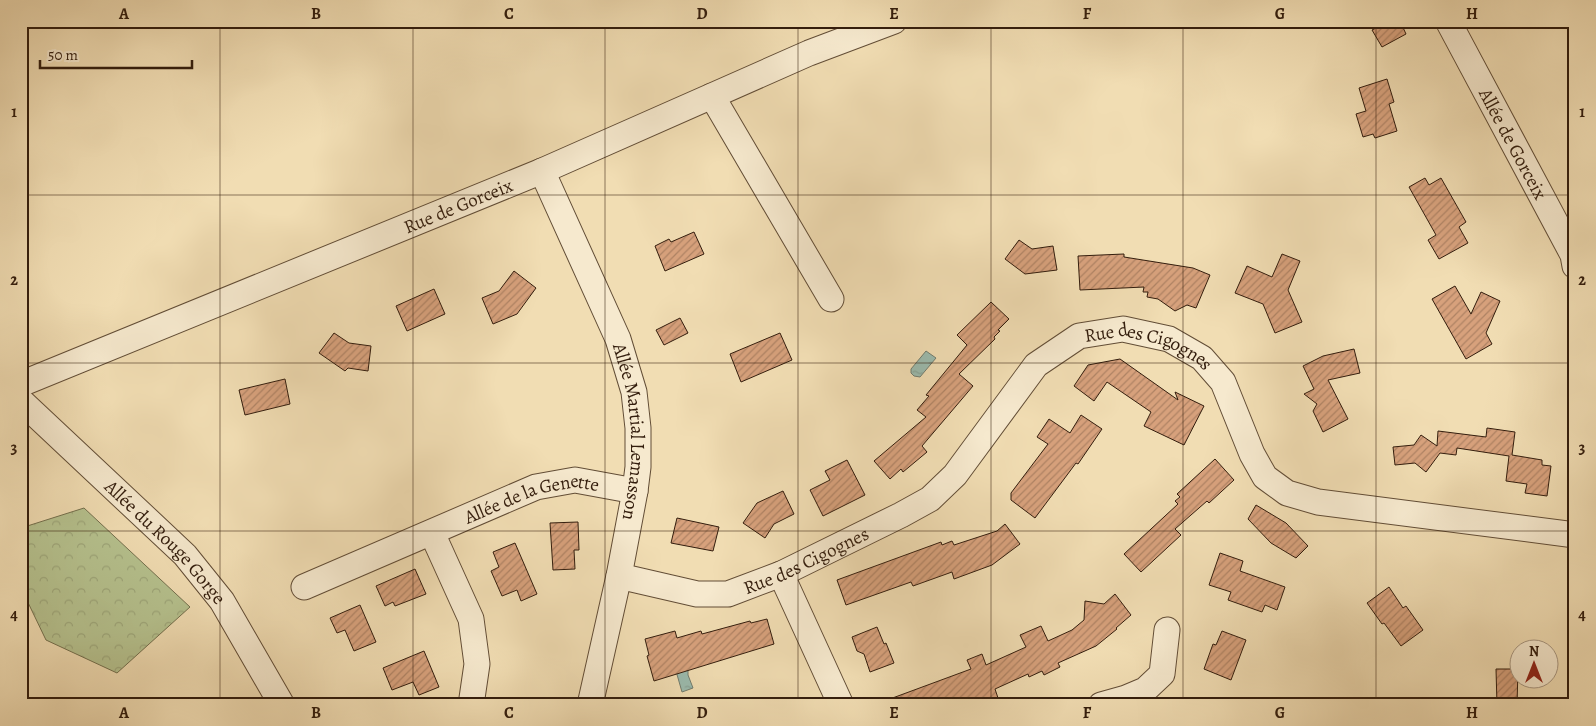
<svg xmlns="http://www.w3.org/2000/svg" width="1596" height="726" font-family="Alegreya,serif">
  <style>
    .forest { fill: url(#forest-crowns); stroke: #74704e }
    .water { fill: url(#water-ripples); stroke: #717c6e }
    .building { fill: url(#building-hatch); stroke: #331d0d }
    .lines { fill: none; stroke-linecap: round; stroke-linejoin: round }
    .minor-casing { stroke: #624d36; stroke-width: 27 }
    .minor { stroke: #f6e9ce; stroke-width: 25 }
    .grid { fill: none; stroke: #331d0d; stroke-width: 1; stroke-opacity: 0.55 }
    .labels { text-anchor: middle; stroke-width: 4.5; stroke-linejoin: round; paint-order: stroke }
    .street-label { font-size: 19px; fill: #331d0d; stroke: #f6e9ce }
    .neatline { fill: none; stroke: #331d0d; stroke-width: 2 }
    .grid-label { font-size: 16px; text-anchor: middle; font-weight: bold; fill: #331d0d }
  </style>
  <defs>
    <pattern id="forest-crowns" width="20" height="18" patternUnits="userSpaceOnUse" patternTransform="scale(1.25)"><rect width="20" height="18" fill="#b6c28f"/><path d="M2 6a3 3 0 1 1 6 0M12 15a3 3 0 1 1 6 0" fill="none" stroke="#9da67a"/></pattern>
    <pattern id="water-ripples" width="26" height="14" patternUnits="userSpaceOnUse" patternTransform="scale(1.25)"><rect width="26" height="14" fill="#9bbbae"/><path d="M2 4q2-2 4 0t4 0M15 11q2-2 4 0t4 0" fill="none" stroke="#86a094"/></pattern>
    <pattern id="building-hatch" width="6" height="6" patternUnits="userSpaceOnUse" patternTransform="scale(1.25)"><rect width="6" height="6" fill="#d7a17c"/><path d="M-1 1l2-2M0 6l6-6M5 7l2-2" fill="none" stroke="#af8364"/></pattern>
  </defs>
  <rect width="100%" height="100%" fill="#f1ddb3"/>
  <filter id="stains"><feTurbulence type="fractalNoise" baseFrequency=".004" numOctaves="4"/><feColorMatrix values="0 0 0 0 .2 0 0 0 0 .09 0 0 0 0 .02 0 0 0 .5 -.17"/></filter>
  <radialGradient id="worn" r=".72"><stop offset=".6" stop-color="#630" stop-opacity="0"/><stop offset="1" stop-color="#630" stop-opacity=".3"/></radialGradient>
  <polygon class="forest" points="84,508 190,607 117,673 46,640 21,588 21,528"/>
  <g class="water">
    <polygon points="926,351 936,358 920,377 914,376 911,373 911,369"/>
    <polygon points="688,670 688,675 693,688 682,692 676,671"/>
  </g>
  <g class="building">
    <polygon points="1375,21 1400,21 1406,34 1382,47 1372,30 1378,27"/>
    <polygon points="1387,79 1394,102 1389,104 1397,131 1375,138 1373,134 1363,137 1356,114 1366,111 1359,88"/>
    <polygon points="1425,178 1429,185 1441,178 1466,222 1459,227 1468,243 1439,259 1428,240 1436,235 1409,187"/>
    <polygon points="694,232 704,254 665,271 655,246 669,239 671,242"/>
    <polygon points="1019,240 1032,249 1053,246 1057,270 1025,274 1005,259"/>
    <polygon points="1124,254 1124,257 1193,268 1210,275 1196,308 1187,305 1175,311 1158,299 1147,297 1148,292 1143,292 1144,287 1080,290 1078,256"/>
    <polygon points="1282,254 1300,261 1288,290 1302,322 1275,333 1263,304 1235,293 1247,266 1272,277"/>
    <polygon points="514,271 536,288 517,314 493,324 482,298 499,291"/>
    <polygon points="1455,286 1471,314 1481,292 1500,301 1486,333 1492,344 1466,359 1432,299"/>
    <polygon points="434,289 445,314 407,331 396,306"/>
    <polygon points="991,302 1009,319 998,330 1000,331 994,337 995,339 959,374 973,386 922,446 927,452 903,472 901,469 890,479 874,461 926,417 917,410 929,396 926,395 967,345 957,335"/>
    <polygon points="680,318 688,333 664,345 656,330"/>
    <polygon points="334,333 349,343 371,346 368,371 348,368 345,371 319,353"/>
    <polygon points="780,333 792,360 741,382 730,354"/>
    <polygon points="1354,349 1360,373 1328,380 1348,419 1323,432 1313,411 1317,404 1304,394 1314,389 1303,366 1323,356"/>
    <polygon points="1120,359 1178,400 1175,392 1204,406 1184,445 1144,426 1151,412 1107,382 1094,401 1074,386 1088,365"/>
    <polygon points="285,379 290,404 245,415 239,390"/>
    <polygon points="1081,415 1102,429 1078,464 1076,463 1035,518 1011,500 1011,493 1048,444 1037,437 1049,419 1070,433"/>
    <polygon points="1487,428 1515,432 1512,455 1542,460 1542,465 1551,466 1547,496 1525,493 1527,484 1506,481 1509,456 1457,448 1456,455 1440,453 1426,472 1415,463 1395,465 1393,447 1414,445 1421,435 1437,446 1438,431 1486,437"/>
    <polygon points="1215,459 1234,480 1209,503 1207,501 1175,529 1181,535 1141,572 1124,554 1178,504 1175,501 1180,497 1177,494"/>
    <polygon points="847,460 865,495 823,516 810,490 830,480 825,471"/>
    <polygon points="783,491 794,514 774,524 765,538 743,523 757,503"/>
    <polygon points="1256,505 1286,523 1308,546 1296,558 1271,543 1248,519"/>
    <polygon points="677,518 719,527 713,551 671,543"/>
    <polygon points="578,522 579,550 574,550 575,569 553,570 550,523"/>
    <polygon points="1005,524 1020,544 992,565 954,579 952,572 913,586 911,582 846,605 837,580 941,542 942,545 952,541 954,545 997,531"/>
    <polygon points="515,543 537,594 521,601 517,590 502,596 491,571 499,567 493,552"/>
    <polygon points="1220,553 1243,561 1240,571 1285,587 1277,610 1265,605 1262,612 1228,600 1231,592 1209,585"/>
    <polygon points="415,569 426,594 395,606 393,602 385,606 376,586"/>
    <polygon points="1389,587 1403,608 1406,606 1423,630 1401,646 1384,623 1382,624 1367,603"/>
    <polygon points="1115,594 1131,615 1116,628 1117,629 1096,646 1058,663 1060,667 1044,675 1042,671 1029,677 1028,674 995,689 998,698 980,705 879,705 879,703 971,669 967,660 982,654 986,665 1026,647 1020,635 1041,626 1048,641 1072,630 1084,620 1085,601 1104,604"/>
    <polygon points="360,605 376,642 354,651 345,630 337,633 330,618"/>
    <polygon points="767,619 774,644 654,681 647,656 649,655 645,639 675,631 677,638 701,631 702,634 750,621 751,623"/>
    <polygon points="877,627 884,644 886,643 894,663 870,672 864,654 857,651 852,637"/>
    <polygon points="1222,631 1246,640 1231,680 1204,669 1213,644 1216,645"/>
    <polygon points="424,651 439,687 419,695 413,682 392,690 383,668"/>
    <polygon points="1496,669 1518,669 1517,705 1497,705"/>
  </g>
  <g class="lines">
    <g class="minor-casing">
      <g id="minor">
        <path id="s1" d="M1448,21l125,234 2,11"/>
        <polyline points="712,96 831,299"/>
        <path id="s2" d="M542,171l76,168 16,53 4,36v39l-3,24 -16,85 -29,129"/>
        <path id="s3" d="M21,384l521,-213 267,-118 85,-32"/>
        <path id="s4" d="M21,401l164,154 37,46 60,104"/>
        <polyline points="432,533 471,619 477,664 471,705"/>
        <polyline points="781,574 841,705"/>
        <path id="s5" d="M619,576l78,18h31l53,-20 120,-59 29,-16 25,-24 81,-110 43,-29 44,-7 46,10 33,19 21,24 29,72 13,23 22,16 31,9 257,33"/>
        <path id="s6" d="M304,587l232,-100 39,-7 60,11"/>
        <polyline points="1101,705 1126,698 1145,690 1162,674 1167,630"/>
      </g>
    </g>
    <use href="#minor" class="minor"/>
  </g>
  <path class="grid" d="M220,21v684M413,21v684M605,21v684M798,21v684M991,21v684M1183,21v684M1376,21v684M21,195h1554M21,363h1554M21,531h1554"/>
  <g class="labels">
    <g class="street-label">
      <text dy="7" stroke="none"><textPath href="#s1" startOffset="139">Allée de Gorceix</textPath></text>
      <text dy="7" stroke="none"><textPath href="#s3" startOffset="472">Rue de Gorceix</textPath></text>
      <text dy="7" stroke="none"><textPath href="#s5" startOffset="631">Rue des Cigognes</textPath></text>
      <text dy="7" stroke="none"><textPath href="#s2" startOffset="279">Allée Martial Lemasson</textPath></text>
      <text dy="7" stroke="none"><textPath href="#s6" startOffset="246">Allée de la Genette</textPath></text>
      <text dy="7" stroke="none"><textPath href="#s4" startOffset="202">Allée du Rouge Gorge</textPath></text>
      <text dy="7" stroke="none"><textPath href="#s5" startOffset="196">Rue des Cigognes</textPath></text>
    </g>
  </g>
  <rect width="1596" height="726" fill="none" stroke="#f1ddb3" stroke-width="55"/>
  <g transform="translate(1534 664)"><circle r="24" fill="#f6e9ce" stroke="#a89781"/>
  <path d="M0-4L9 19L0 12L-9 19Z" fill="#8f2418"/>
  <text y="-8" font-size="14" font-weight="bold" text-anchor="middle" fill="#331d0d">N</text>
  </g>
  <path d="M40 60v8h152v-8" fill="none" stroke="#331d0d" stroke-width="2.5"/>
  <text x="48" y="60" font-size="15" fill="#331d0d" stroke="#f6e9ce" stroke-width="4" paint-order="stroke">50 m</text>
  <rect x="28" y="28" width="1540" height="670" class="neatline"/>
  <g class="grid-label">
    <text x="124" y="19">A</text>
    <text x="316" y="19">B</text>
    <text x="509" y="19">C</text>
    <text x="702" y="19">D</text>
    <text x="894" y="19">E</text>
    <text x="1087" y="19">F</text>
    <text x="1280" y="19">G</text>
    <text x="1472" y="19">H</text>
    <text x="14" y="117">1</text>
    <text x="1582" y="117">1</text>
    <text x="14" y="285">2</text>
    <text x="1582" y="285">2</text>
    <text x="14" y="453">3</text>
    <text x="1582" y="453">3</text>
    <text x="14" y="620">4</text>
    <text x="1582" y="620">4</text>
    <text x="124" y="718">A</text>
    <text x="316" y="718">B</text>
    <text x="509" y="718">C</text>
    <text x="702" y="718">D</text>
    <text x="894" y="718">E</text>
    <text x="1087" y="718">F</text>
    <text x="1280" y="718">G</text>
    <text x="1472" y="718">H</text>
  </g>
  <rect width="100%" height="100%" filter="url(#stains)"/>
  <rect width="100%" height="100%" fill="url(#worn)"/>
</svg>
